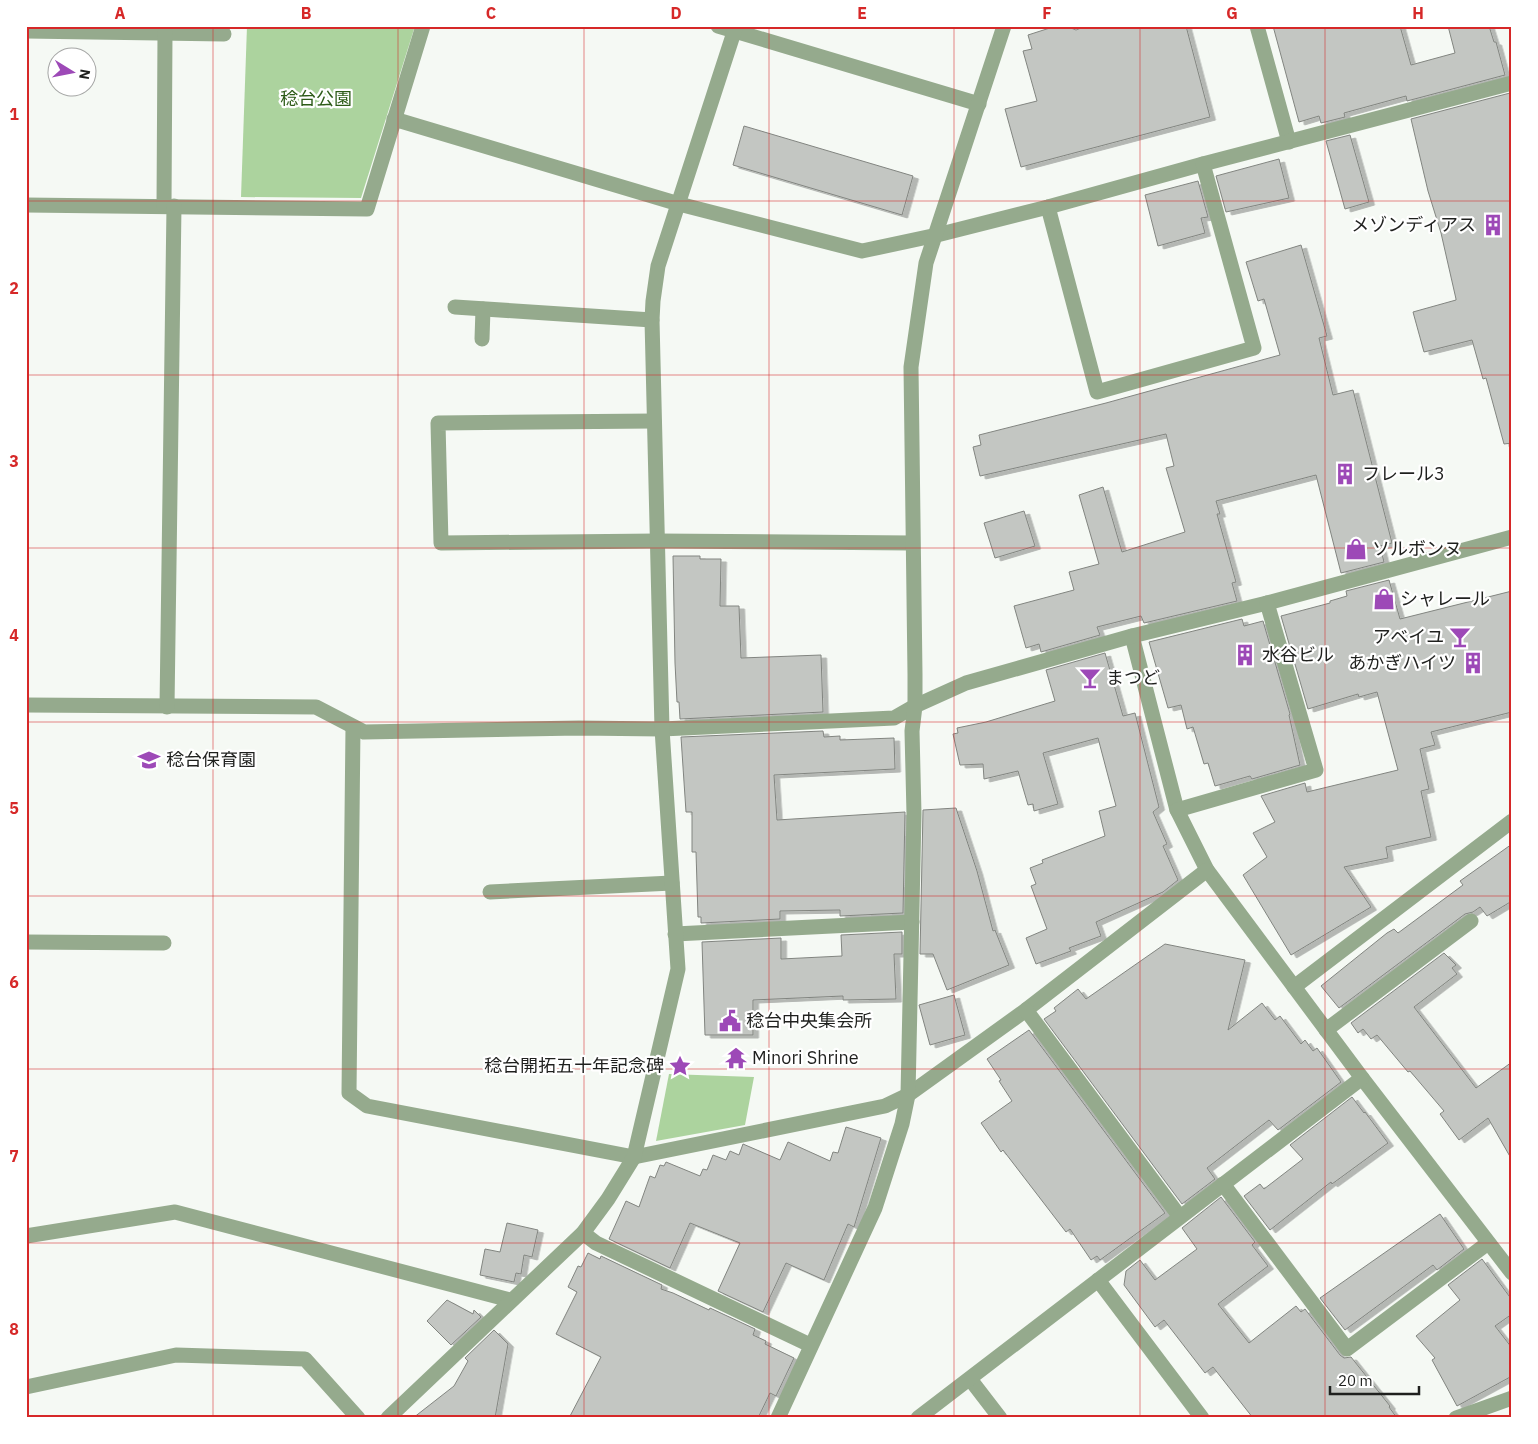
<svg xmlns="http://www.w3.org/2000/svg" width="1538" height="1444" font-family="'IBM Plex Sans','Noto Sans JP',sans-serif">
  <style>
    .green { fill: #acd39e }
    .building { fill: #c3c6c2; stroke: #828580; filter: url(#shadow) }
    .lines { fill: none; stroke-linecap: round; stroke-linejoin: round }
    .minor { stroke: #95aa8d; stroke-width: 15 }
    .grid { fill: none; stroke: #d62828; stroke-width: 1; stroke-opacity: 0.55 }
    .labels { text-anchor: middle; stroke-width: 4.5; stroke-linejoin: round; paint-order: stroke }
    .park-label { font-size: 18px; fill: #2d5b18; stroke: #fff }
    .poi-label { font-size: 18px; fill: #1f201e; stroke: #fff; text-anchor: start }
    .neatline { fill: none; stroke: #d62828; stroke-width: 2 }
    .grid-label { font-size: 16px; text-anchor: middle; font-weight: bold; fill: #d62828 }
  </style>
  <defs>
    <filter id="shadow"><feDropShadow dx="5.5" dy="3" stdDeviation="0" flood-color="#0004"/></filter>
  </defs>
  <rect width="100%" height="100%" fill="#f5f9f4"/>
  <g class="green">
    <polygon points="247,26 415,26 361,198 241,197"/>
    <polygon points="669,1074 754,1077 745,1125 656,1141"/>
  </g>
  <g class="building">
    <polygon points="1056,26 1066,26 1076,30 1086,26 1186,26 1210,117 1021,167 1005,109 1037,101 1023,51 1032,49 1028,35"/>
    <polygon points="1273,26 1400,26 1411,65 1455,53 1448,26 1489,26 1494,42 1496,42 1505,75 1407,101 1406,96 1344,113 1345,117 1321,123 1319,116 1299,122"/>
    <polygon points="1510,93 1512,102 1512,443 1504,444 1486,378 1483,379 1472,340 1424,352 1413,312 1456,300 1456,299 1441,233 1428,191 1411,119"/>
    <polygon points="744,126 913,176 902,215 733,165"/>
    <polygon points="1350,135 1369,202 1345,209 1326,141"/>
    <polygon points="1279,159 1289,198 1226,212 1216,176"/>
    <polygon points="1198,181 1208,217 1201,218 1205,233 1158,246 1145,195"/>
    <polygon points="1301,245 1327,336 1319,338 1333,395 1353,390 1392,543 1380,546 1384,562 1341,573 1316,475 1216,501 1220,514 1217,514 1236,582 1232,583 1237,601 1144,623 1141,616 1097,627 1100,635 1041,652 1039,644 1026,648 1014,606 1074,590 1069,572 1099,564 1079,495 1103,487 1122,552 1185,532 1166,468 1174,466 1166,434 980,476 973,447 981,445 979,435 1106,403 1280,355 1264,299 1258,301 1246,262"/>
    <polygon points="1024,511 1035,546 995,558 984,523"/>
    <polygon points="673,556 700,556 700,559 721,559 720,606 739,606 741,658 821,655 823,712 680,719 679,702 677,702 675,663"/>
    <polygon points="1389,580 1400,619 1512,591 1512,712 1431,732 1435,745 1420,749 1429,789 1421,791 1431,837 1386,847 1388,858 1344,867 1371,907 1291,955 1243,875 1267,857 1253,833 1275,822 1261,796 1305,783 1307,792 1398,770 1377,692 1359,697 1358,694 1308,709 1281,616 1330,603 1330,601 1347,596 1346,591"/>
    <polygon points="1242,619 1244,626 1263,621 1290,714 1289,715 1300,765 1252,779 1250,776 1215,786 1208,763 1204,764 1193,727 1187,729 1181,705 1168,708 1149,642"/>
    <polygon points="1105,653 1123,716 1135,713 1159,807 1153,812 1167,844 1163,846 1178,880 1163,892 1096,922 1101,936 1069,948 1071,951 1036,964 1026,938 1047,929 1031,886 1036,884 1030,868 1043,863 1042,860 1105,836 1099,811 1116,806 1098,738 1043,753 1058,804 1034,811 1033,804 1028,805 1018,771 984,779 983,764 960,765 953,734 958,733 957,728 986,722 1055,701 1046,670"/>
    <polygon points="823,731 824,737 840,736 840,740 894,738 895,769 774,775 777,820 905,812 903,913 840,916 840,910 780,911 780,919 701,923 701,917 698,917 696,852 692,852 692,812 686,812 681,737"/>
    <polygon points="956,808 977,871 993,931 995,930 1009,965 947,990 933,954 920,954 923,810"/>
    <polygon points="1512,844 1512,901 1487,916 1480,907 1473,912 1465,914 1339,1008 1321,986 1387,933 1394,929 1398,933 1463,885 1460,881"/>
    <polygon points="902,932 902,954 894,954 896,999 843,1000 843,996 753,1000 753,1035 705,1035 702,942 781,938 781,959 842,956 841,935"/>
    <polygon points="1165,944 1245,960 1228,1030 1262,1003 1275,1020 1280,1016 1301,1044 1305,1040 1313,1051 1317,1048 1341,1082 1278,1130 1269,1120 1207,1168 1215,1179 1182,1204 1044,1019 1056,1011 1054,1008 1078,989 1086,999"/>
    <polygon points="1444,953 1456,965 1452,968 1457,974 1414,1007 1476,1088 1512,1062 1512,1160 1488,1118 1459,1140 1440,1114 1444,1111 1410,1071 1408,1072 1377,1035 1371,1039 1363,1029 1358,1033 1351,1023"/>
    <polygon points="954,995 965,1035 930,1045 919,1005"/>
    <polygon points="1029,1030 1165,1213 1100,1260 1097,1256 1091,1260 1070,1229 1066,1232 1003,1150 1001,1152 981,1123 1012,1101 999,1081 1001,1080 987,1059"/>
    <polygon points="1352,1097 1364,1113 1365,1112 1388,1143 1332,1184 1331,1182 1270,1230 1244,1196 1260,1184 1264,1189 1303,1159 1290,1145"/>
    <polygon points="846,1127 881,1138 854,1227 848,1224 824,1280 786,1263 763,1312 718,1291 740,1243 690,1223 670,1268 609,1239 626,1201 639,1207 650,1176 655,1178 660,1165 664,1166 666,1162 700,1176 703,1169 707,1170 713,1155 726,1160 730,1151 739,1155 743,1144 780,1160 788,1142 830,1161 833,1152 838,1153"/>
    <polygon points="1221,1197 1255,1242 1252,1245 1268,1266 1218,1304 1249,1343 1296,1306 1301,1312 1305,1309 1340,1355 1344,1358 1351,1357 1390,1406 1389,1407 1397,1418 1253,1418 1213,1367 1205,1373 1164,1320 1155,1327 1124,1285 1126,1271 1140,1260 1155,1280 1197,1249 1182,1228"/>
    <polygon points="1440,1214 1464,1249 1437,1270 1433,1265 1345,1330 1320,1298"/>
    <polygon points="507,1223 538,1230 532,1257 524,1255 521,1274 516,1273 514,1282 480,1275 485,1249 500,1252"/>
    <polygon points="588,1253 600,1259 601,1256 662,1285 661,1289 673,1293 709,1310 710,1308 755,1329 753,1335 766,1341 765,1344 794,1358 776,1396 770,1393 758,1418 569,1418 601,1357 556,1334 577,1292 568,1287 578,1266 581,1267"/>
    <polygon points="1482,1259 1512,1300 1512,1314 1495,1326 1512,1348 1512,1376 1457,1406 1432,1360 1435,1358 1416,1336 1460,1300 1448,1285"/>
    <polygon points="447,1300 473,1314 474,1310 481,1317 451,1345 427,1321"/>
    <polygon points="494,1330 508,1344 495,1418 413,1418 454,1386 468,1361 465,1358"/>
  </g>
  <g class="lines">
    <g class="minor">
      <polyline points="718,26 979,104"/>
      <polyline points="1257,26 1289,142"/>
      <polyline points="26,31 224,34"/>
      <polyline points="394,119 679,204 862,251 937,235 1048,207 1203,164 1512,83"/>
      <polyline points="26,205 367,209 423,26"/>
      <polyline points="164,206 165,33"/>
      <polyline points="1048,207 1097,392 1254,348 1203,164"/>
      <polyline points="455,307 652,320"/>
      <polyline points="482,339 483,309"/>
      <polyline points="654,421 438,423 441,543 657,541 912,543"/>
      <polyline points="1132,636 1177,810 1207,870 1362,1078 1512,1273"/>
      <polyline points="26,705 316,707 364,732 579,728 662,729 894,718 915,706 966,683 1132,636 1267,603 1512,537"/>
      <polyline points="167,707 174,206"/>
      <polyline points="353,727 349,1093 367,1106 634,1157 885,1106 908,1095 1026,1010 1207,870"/>
      <polyline points="1177,810 1316,770 1267,603"/>
      <polyline points="490,892 672,883"/>
      <polyline points="675,934 912,922"/>
      <polyline points="26,942 164,943"/>
      <polyline points="1294,987 1512,821"/>
      <polyline points="1026,1010 1180,1217"/>
      <polyline points="1326,1030 1471,921"/>
      <polyline points="1223,1184 1347,1349 1488,1243"/>
      <polyline points="583,1233 596,1243 810,1345"/>
      <polyline points="26,1236 175,1212 510,1300"/>
      <polyline points="1098,1280 1202,1418"/>
      <polyline points="970,1379 1000,1418"/>
      <polyline points="26,1387 176,1355 305,1359 358,1418"/>
      <polyline points="388,1418 583,1233 608,1199 634,1157 678,969 662,729 652,320 653,301 658,266 736,26"/>
      <polyline points="778,1418 875,1208 902,1124 908,1095 914,814 912,731 915,706 915,674 911,367 926,263 1004,26"/>
      <polyline points="918,1418 1362,1078"/>
      <polyline points="1456,1418 1512,1398"/>
    </g>
  </g>
  <path class="grid" d="M213,26v1392M398,26v1392M584,26v1392M769,26v1392M954,26v1392M1140,26v1392M1325,26v1392M26,201h1486M26,375h1486M26,548h1486M26,722h1486M26,896h1486M26,1069h1486M26,1243h1486"/>
  <defs>
    <g id="building-bare" transform="scale(1.725)"><path d="M-4-6H4V6H1V3H-1V6H-4ZM-2.5-4.3h1.7v1.8h-1.7ZM.8-4.3h1.7v1.8H.8ZM-2.5-1h1.7V.8h-1.7ZM.8-1h1.7V.8H.8Z" fill="#9d49b7" stroke="#fff" stroke-width="2.5" paint-order="stroke"/></g>
    <g id="shop-bare" transform="scale(1.725)"><path d="M-5-2.5h2.3a2.7 3.5 0 0 1 5.4 0H5L5.5 6h-11ZM-1.5-2.5h3a1.5 2.3 0 0 0-3 0Z" fill="#9d49b7" stroke="#fff" stroke-width="2.5" paint-order="stroke"/></g>
    <g id="bar-bare" transform="scale(1.725)"><path d="M-6-5H6L.8 .8V4.5H3.5V6h-7V4.5H-.8V.8Z" fill="#9d49b7" stroke="#fff" stroke-width="2.5" paint-order="stroke"/></g>
    <g id="school-bare" transform="scale(1.725)"><path d="M0-5L7-2L0 1L-7-2ZM-4 1L0 2.5L4 1V4Q0 6-4 4Z" fill="#9d49b7" stroke="#fff" stroke-width="2.5" paint-order="stroke"/></g>
    <g id="civic-bare" transform="scale(1.725)"><path d="M-.6-6.5H3V-4.5H.6V-3L4-1V1h2V6H-6V1h2V-1L-.6-3ZM-1.2 2.5V6h2.4V2.5Z" fill="#9d49b7" stroke="#fff" stroke-width="2.5" paint-order="stroke"/></g>
    <g id="temple-bare" transform="scale(1.725)"><path d="M0-6L5-2H3V0L6.5 2.5H4V6H1.5V3h-3V6H-4V2.5H-6.5L-3 0V-2H-5Z" fill="#9d49b7" stroke="#fff" stroke-width="2.5" paint-order="stroke"/></g>
    <g id="sight-bare" transform="scale(1.725)"><path d="M0-6L1.8-2.2L6-1.7L2.9 1.2L3.7 5.4L0 3.3L-3.7 5.4L-2.9 1.2L-6-1.7L-1.8-2.2Z" fill="#9d49b7" stroke="#fff" stroke-width="2.5" paint-order="stroke"/></g>
  </defs>
  <g fill-rule="evenodd">
    <use href="#building-bare" x="1493" y="225"/>
    <use href="#building-bare" x="1345" y="474"/>
    <use href="#shop-bare" x="1356" y="549"/>
    <use href="#shop-bare" x="1384" y="599"/>
    <use href="#bar-bare" x="1460" y="637"/>
    <use href="#building-bare" x="1245" y="655"/>
    <use href="#building-bare" x="1473" y="663"/>
    <use href="#bar-bare" x="1090" y="678"/>
    <use href="#school-bare" x="149" y="760"/>
    <use href="#civic-bare" x="730" y="1021"/>
    <use href="#temple-bare" x="736" y="1058"/>
    <use href="#sight-bare" x="680" y="1066"/>
  </g>
  <g class="labels">
    <g class="park-label">
      <text x="316" y="105">稔台公園</text>
    </g>
    <g class="poi-label">
      <text x="1476" y="231" text-anchor="end">メゾンディアス</text>
      <text x="1362" y="480">フレール3</text>
      <text x="1372" y="555">ソルボンヌ</text>
      <text x="1400" y="605">シャレール</text>
      <text x="1444" y="643" text-anchor="end">アベイユ</text>
      <text x="1262" y="661">水谷ビル</text>
      <text x="1456" y="669" text-anchor="end">あかぎハイツ</text>
      <text x="1106" y="684">まつど</text>
      <text x="166" y="766">稔台保育園</text>
      <text x="746" y="1027">稔台中央集会所</text>
      <text x="752" y="1064">Minori Shrine</text>
      <text x="664" y="1072" text-anchor="end">稔台開拓五十年記念碑</text>
    </g>
  </g>
  <rect width="1538" height="1444" fill="none" stroke="#ffffff" stroke-width="55"/>
  <g transform="translate(72 72) rotate(100)"><circle r="24" fill="#ffffff" stroke="#a5a6a5"/>
  <path d="M0-4L9 19L0 12L-9 19Z" fill="#9d49b7"/>
  <text y="-8" font-size="14" font-weight="bold" text-anchor="middle" fill="#1f201e">N</text>
  </g>
  <path d="M1330 1386v8h89v-8" fill="none" stroke="#1f201e" stroke-width="2.5"/>
  <text x="1338" y="1386" font-size="15" fill="#1f201e" stroke="#ffffff" stroke-width="4" paint-order="stroke">20 m</text>
  <rect x="28" y="28" width="1482" height="1388" class="neatline"/>
  <g class="grid-label">
    <text x="120" y="19">A</text>
    <text x="306" y="19">B</text>
    <text x="491" y="19">C</text>
    <text x="676" y="19">D</text>
    <text x="862" y="19">E</text>
    <text x="1047" y="19">F</text>
    <text x="1232" y="19">G</text>
    <text x="1418" y="19">H</text>
    <text x="14" y="120">1</text>
    <text x="14" y="294">2</text>
    <text x="14" y="467">3</text>
    <text x="14" y="641">4</text>
    <text x="14" y="814">5</text>
    <text x="14" y="988">6</text>
    <text x="14" y="1162">7</text>
    <text x="14" y="1335">8</text>
  </g>
</svg>
